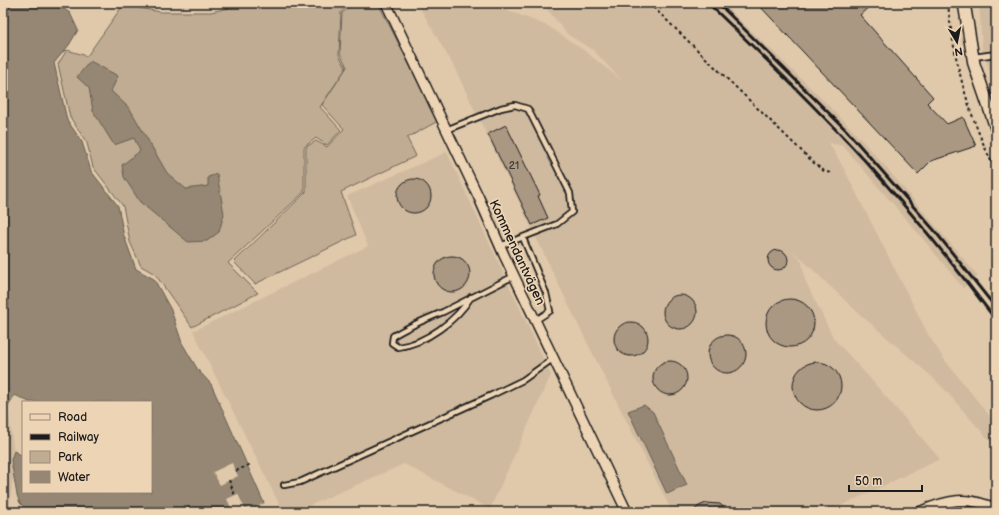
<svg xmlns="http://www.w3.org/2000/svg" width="999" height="515" font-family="'Balsamiq Sans',sans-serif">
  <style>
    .built { fill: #d0ba9f }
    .green { fill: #c0ac93; stroke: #6e6458 }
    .water { fill: #958773; stroke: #655c50 }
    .pier { fill: #e0c9ab }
    .building { fill: #aa9883; stroke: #1c1c1c }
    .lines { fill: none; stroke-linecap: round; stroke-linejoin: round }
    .service-casing { stroke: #1c1c1c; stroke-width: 8 }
    .minor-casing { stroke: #1c1c1c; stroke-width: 12 }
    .tertiary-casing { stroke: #1c1c1c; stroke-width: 14 }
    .path { stroke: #1c1c1c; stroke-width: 2; stroke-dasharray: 3 3; stroke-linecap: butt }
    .service { stroke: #edd4b4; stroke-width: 4.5 }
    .minor { stroke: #edd4b4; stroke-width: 9 }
    .tertiary { stroke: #edd4b4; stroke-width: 11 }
    .rail { stroke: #1c1c1c; stroke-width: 3 }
    .labels { text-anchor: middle; stroke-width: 3.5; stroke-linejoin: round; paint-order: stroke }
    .number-label { font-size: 11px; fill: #403b36 }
    .street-label { font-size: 13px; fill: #1c1c1c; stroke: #edd4b4 }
  </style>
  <rect width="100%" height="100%" fill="#e0c9ab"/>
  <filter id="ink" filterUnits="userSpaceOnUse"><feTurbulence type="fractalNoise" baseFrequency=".025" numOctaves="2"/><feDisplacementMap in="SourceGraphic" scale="8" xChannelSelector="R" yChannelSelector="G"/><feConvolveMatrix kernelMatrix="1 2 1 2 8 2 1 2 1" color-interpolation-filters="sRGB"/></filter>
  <g filter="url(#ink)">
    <g class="built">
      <polygon points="417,3 489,3 548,26 585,51 621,80 594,51 567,34 542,3 722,3 811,88 847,124 885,166 978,276 963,288 923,239 843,146 829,143 841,163 928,334 944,359 996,424 996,448 946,391 931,376 854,309 792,250 802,262 805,280 834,339 868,376 940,459 828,512 672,512 566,300 454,67"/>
      <polygon points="979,3 996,3 996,90 982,49"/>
      <polygon points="447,152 551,375 490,509 404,464 295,512 283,512 193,331 368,246 347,196"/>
      <polygon points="3,405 9,416 15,461 9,512 3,512"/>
    </g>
    <g class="green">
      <polygon points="250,3 351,3 341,12 339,55 346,68 320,107 341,130 327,145 316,138 304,147 304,192 228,263 258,293 192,327 155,274 141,266 130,242 123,206 93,167 87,143 70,117 58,64 67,50 87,56 123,5 161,12 211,12"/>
      <polygon points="354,3 378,3 438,121 407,138 416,156 341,192 356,235 255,284 234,262 306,192 306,147 316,141 327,147 344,129 322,105 347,67 340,53 342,13"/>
    </g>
    <g class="water">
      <polygon points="3,3 55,3 70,13 78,30 69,45 54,63 67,120 82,142 91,171 118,206 124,236 136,269 154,279 171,310 182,343 198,370 211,384 268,512 29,512 20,503 17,495 11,460 14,451 23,456 23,492 151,492 151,402 29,402 15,395 4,411 3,410"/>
      <polygon points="90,61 118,76 111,91 130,109 167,173 186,189 208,186 208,177 217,174 224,214 219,232 207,241 188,242 140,202 124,177 122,165 140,151 134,138 114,145 93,111 89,88 77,77"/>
      <polygon points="644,405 653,412 687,485 667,494 628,411"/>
    </g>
    <g class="pier">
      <polygon points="232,463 238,476 220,485 213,472"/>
      <polygon points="238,494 245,509 253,506 254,508 267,502 269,509 262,512 233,512 227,499"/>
    </g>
    <g class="building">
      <polygon points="757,3 873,3 860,15 933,97 927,103 947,124 963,117 976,146 931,161 918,174"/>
      <polygon points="506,125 540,195 538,196 548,218 532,225 488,134"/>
      <circle cx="414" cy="196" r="17"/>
      <circle cx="778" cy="260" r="10"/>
      <circle cx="452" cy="274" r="18"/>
      <circle cx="680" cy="312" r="17"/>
      <circle cx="790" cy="323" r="24"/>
      <circle cx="631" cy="339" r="17"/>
      <circle cx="727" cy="354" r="19"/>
      <circle cx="670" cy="378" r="17"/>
      <circle cx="817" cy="386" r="24"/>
      <polygon points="706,503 720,504 729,512 692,512 699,506"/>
    </g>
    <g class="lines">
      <g class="service-casing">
        <g id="service">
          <polyline points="974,57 996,54"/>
          <polyline points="446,130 501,108 515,105 528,109 570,193 572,212 557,224 500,246"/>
          <polyline points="523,238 546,293 550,311 536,320"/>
          <path d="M471,297c-14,23 -46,47 -73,50l-6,-4 1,-7c16,-10 33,-17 50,-24 24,-12 47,-24 71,-36"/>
          <polyline points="284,485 300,482 492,395 523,380 554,358"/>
        </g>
      </g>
      <g class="minor-casing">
        <g id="minor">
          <polyline points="386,3 479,198 504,255 627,512"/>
          <path d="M919,512c28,-12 48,-17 77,-3"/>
        </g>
      </g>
      <g class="tertiary-casing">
        <polyline id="tertiary" points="964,3 974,64 996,128"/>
      </g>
      <g class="path">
        <polyline points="649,3 815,164 824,171 830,173"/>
        <path d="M948,3c5,58 22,117 48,168"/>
        <polyline points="236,471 251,464"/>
        <polyline points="229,480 235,496"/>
      </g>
      <use href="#service" class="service"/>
      <use href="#minor" class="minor"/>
      <use href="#tertiary" class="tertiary"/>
      <g class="rail">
        <path d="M708,3c54,52 108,104 159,160 45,50 88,103 129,157"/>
        <polyline points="718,3 846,130 934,230 996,308"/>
      </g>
    </g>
  </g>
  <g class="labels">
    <g class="number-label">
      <text x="514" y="169">21</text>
    </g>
    <g class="street-label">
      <text transform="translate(518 252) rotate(65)" y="5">Kommendantvägen</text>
    </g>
  </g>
  <rect width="999" height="515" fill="none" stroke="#edd4b4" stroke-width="16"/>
  <rect x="8" y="8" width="983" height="499" fill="none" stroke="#1c1c1c" stroke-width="1.5" filter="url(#ink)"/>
  <rect x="22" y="401" width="130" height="92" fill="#edd4b4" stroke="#998a77"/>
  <rect x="30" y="414" width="20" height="6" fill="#edd4b4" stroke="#998a77"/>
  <text x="58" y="421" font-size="12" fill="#1c1c1c">Road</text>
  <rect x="30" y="434" width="20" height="6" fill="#1c1c1c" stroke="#998a77"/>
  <text x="58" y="441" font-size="12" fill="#1c1c1c">Railway</text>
  <rect x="30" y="451" width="20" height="12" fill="#c0ac93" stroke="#998a77"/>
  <text x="58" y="461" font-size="12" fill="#1c1c1c">Park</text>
  <rect x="30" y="471" width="20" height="12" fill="#958773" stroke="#998a77"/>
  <text x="58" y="481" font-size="12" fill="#1c1c1c">Water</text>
  <g transform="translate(957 42) rotate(170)" stroke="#edd4b4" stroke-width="3" paint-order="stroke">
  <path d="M0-3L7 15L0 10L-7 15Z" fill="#1c1c1c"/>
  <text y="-6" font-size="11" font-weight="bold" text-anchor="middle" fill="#1c1c1c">N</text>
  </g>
  <path d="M849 485v6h73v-6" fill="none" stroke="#1c1c1c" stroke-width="2"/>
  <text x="855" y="485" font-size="12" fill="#1c1c1c" stroke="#edd4b4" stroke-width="3" paint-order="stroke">50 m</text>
</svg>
